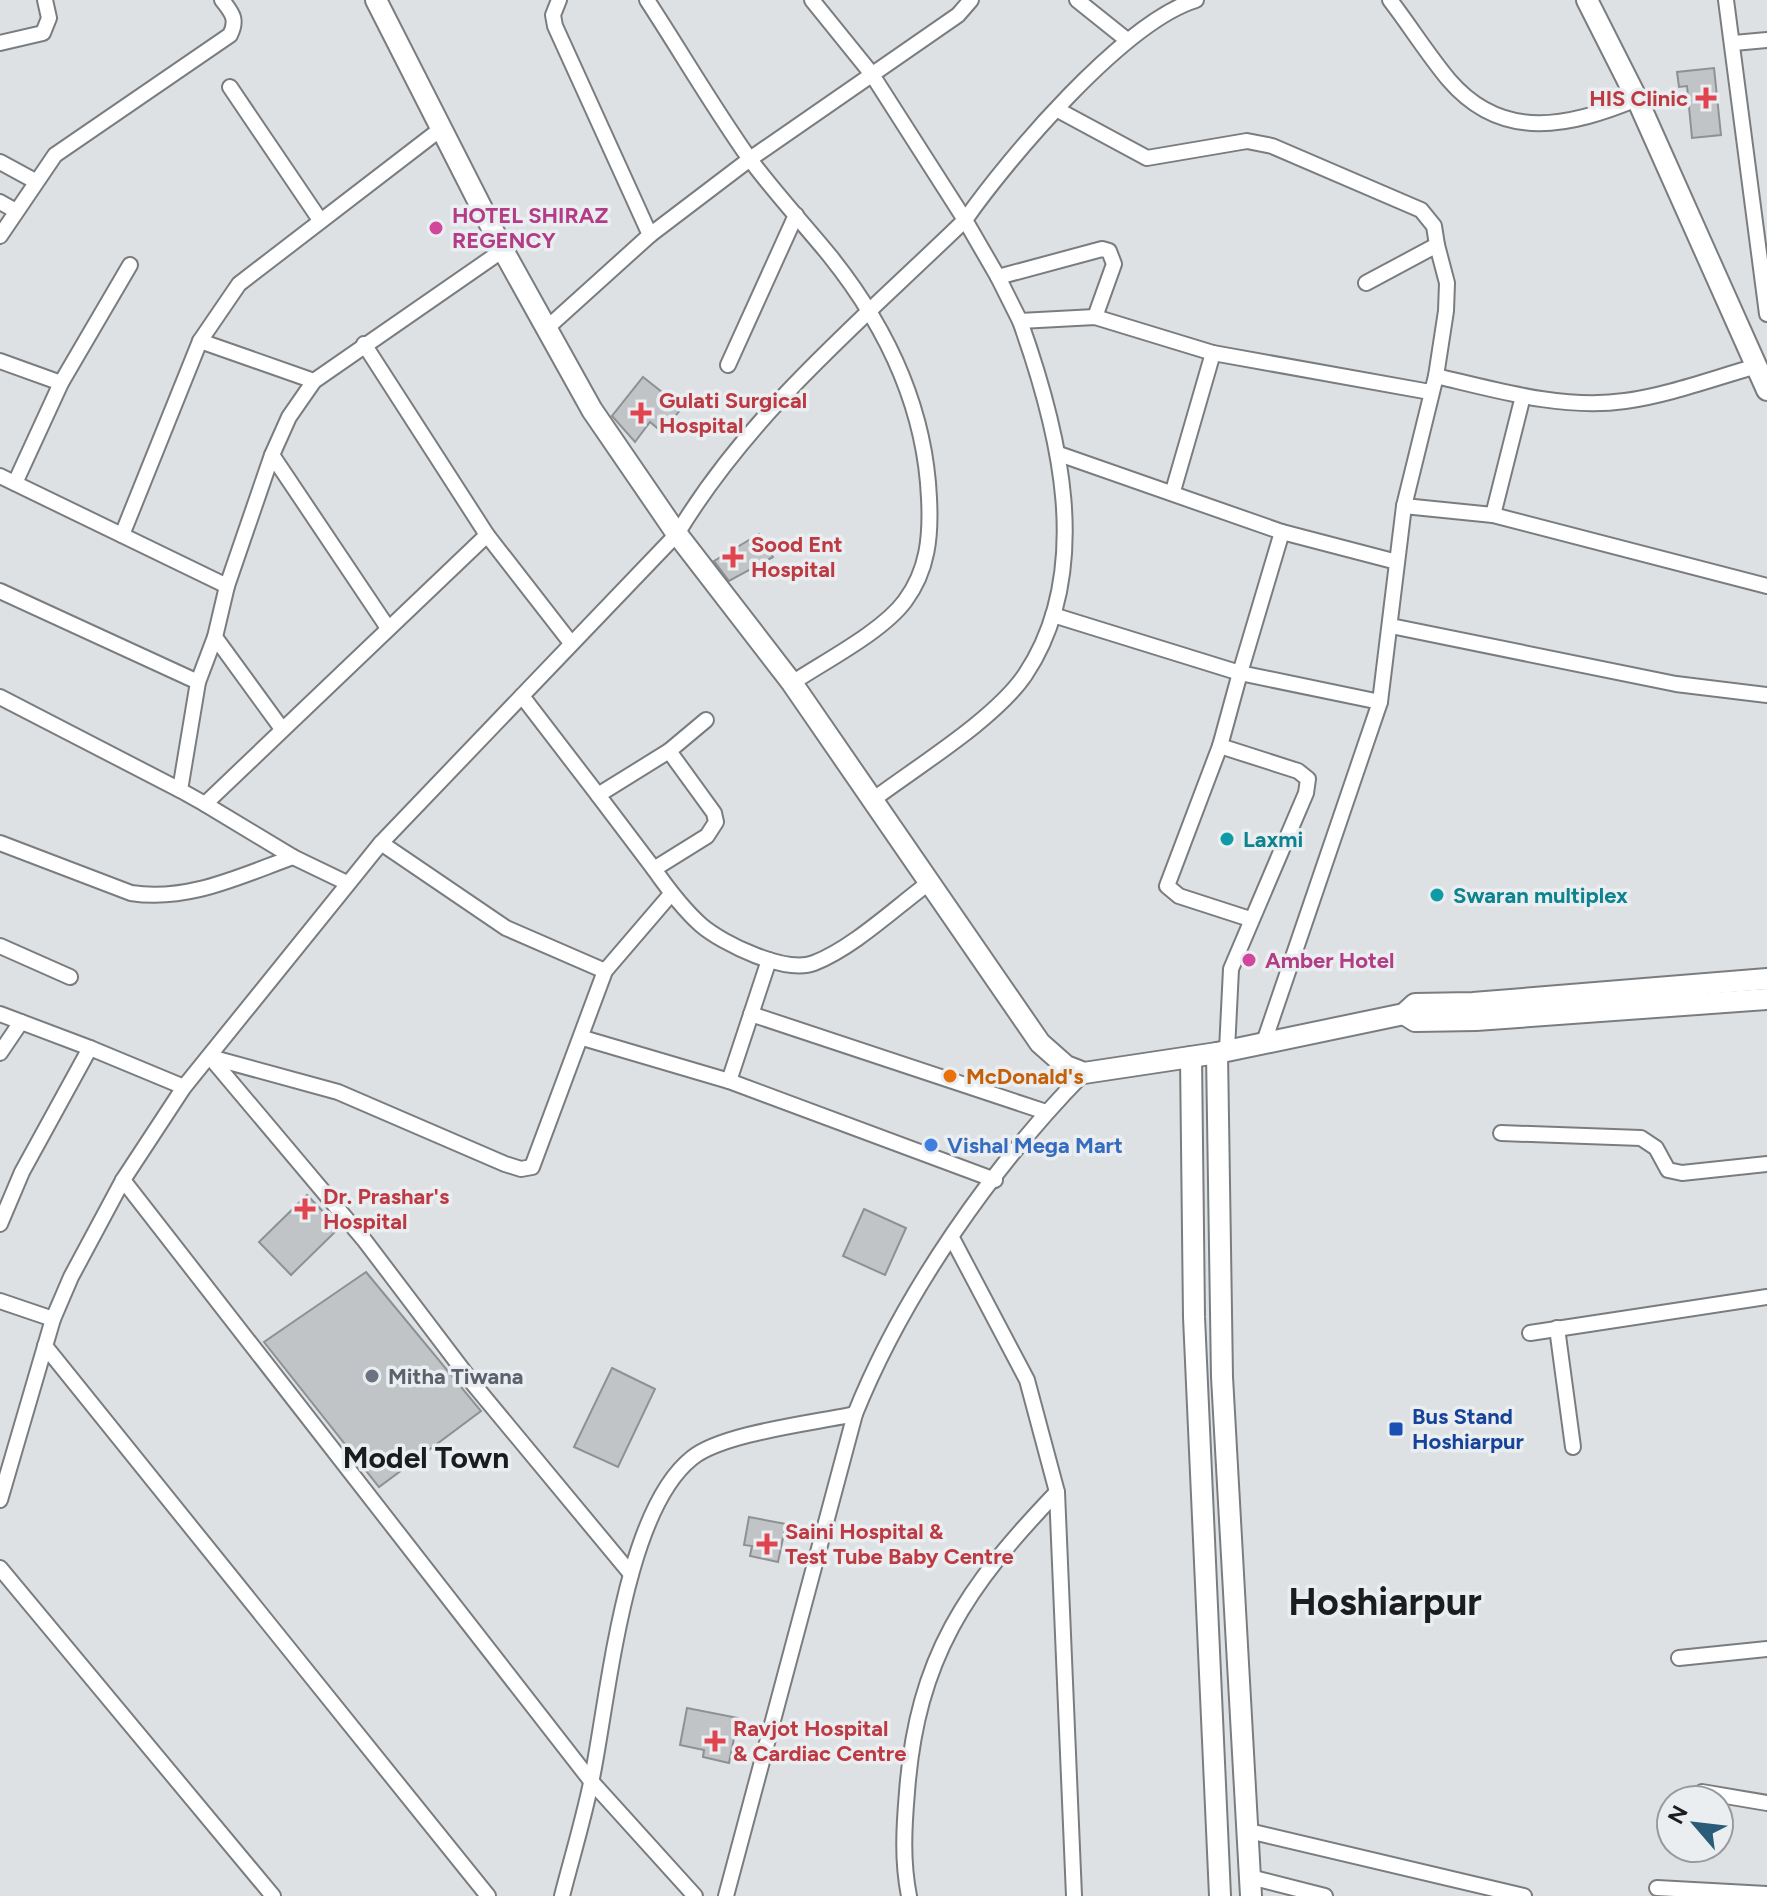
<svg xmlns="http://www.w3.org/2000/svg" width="1767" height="1896" font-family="Figtree,sans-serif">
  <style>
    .building { fill: #c0c4c6; stroke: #8e9194; stroke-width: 2 }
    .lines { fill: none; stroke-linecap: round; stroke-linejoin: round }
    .street-casing { stroke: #7a7d80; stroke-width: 18 }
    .secondary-casing { stroke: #7a7d80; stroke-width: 24 }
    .street { stroke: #fff; stroke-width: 14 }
    .secondary { stroke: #fff; stroke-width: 20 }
    .health-dot { fill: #e0444e; stroke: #ebeef1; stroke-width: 3 }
    .hotel-dot { fill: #d1479c; stroke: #ebeef1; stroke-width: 3 }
    .culture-dot { fill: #0f9aa8; stroke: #ebeef1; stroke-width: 3 }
    .food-dot { fill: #e8710a; stroke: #ebeef1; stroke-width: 3 }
    .shop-dot { fill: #3f7fe0; stroke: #ebeef1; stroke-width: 3 }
    .worship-dot { fill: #6b7280; stroke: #ebeef1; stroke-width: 3 }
    .transit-dot { fill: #1a4fb4; stroke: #ebeef1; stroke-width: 3 }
    .labels { text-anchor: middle; stroke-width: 7; stroke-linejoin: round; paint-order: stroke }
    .health-label { font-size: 22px; font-weight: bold; fill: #be3a42; stroke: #ebeef1; text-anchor: start }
    .hotel-label { font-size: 22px; font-weight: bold; fill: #b23c85; stroke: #ebeef1; text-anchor: start }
    .culture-label { font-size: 22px; font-weight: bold; fill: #0d838f; stroke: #ebeef1; text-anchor: start }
    .food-label { font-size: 22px; font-weight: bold; fill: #c56008; stroke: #ebeef1; text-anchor: start }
    .shop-label { font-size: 22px; font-weight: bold; fill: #366cbe; stroke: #ebeef1; text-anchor: start }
    .worship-label { font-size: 22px; font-weight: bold; fill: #5b616d; stroke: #ebeef1; text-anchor: start }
    .transit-label { font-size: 22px; font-weight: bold; fill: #164399; stroke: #ebeef1; text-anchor: start }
    .district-label { font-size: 30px; font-weight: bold; fill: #1b1c1d; stroke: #ebeef1 }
    .town-label { font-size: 38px; font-weight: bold; fill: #1b1c1d; stroke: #ebeef1 }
  </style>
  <rect width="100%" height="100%" fill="#dee1e4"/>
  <g class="building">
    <polygon points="1714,68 1721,135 1692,138 1687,86 1679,87 1677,72"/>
    <polygon points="643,377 682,408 662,432 650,422 635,442 612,416"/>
    <polygon points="759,534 773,557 729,581 714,561"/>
    <polygon points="307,1195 339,1228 291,1275 259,1242"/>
    <polygon points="864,1209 906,1228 885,1275 843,1256"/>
    <polygon points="366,1272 481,1411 379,1487 264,1342"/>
    <polygon points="612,1368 655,1389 618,1467 574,1447"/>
    <polygon points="749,1517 786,1524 778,1562 750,1556 752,1546 744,1545"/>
    <polygon points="687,1708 738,1718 729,1763 703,1757 704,1750 680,1745"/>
  </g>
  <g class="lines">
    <g class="street-casing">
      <g id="street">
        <path d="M647,0c34,52 66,107 102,158 25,34 54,65 81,98 56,70 95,151 99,242 2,38 -1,72 -24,103 -23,31 -80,60 -113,82"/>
        <polyline points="1077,0 1127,40"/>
        <path d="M1390,0c20,26 38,55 59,80 54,63 122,46 188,19"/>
        <polyline points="1726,0 1767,314"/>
        <polyline points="0,43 43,33 49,18 45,0"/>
        <polyline points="1734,43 1767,40"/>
        <polyline points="230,87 320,220"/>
        <polyline points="1058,110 1147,158 1247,141 1272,146 1421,210 1434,226 1437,245"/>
        <polyline points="0,162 35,181"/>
        <polyline points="0,202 16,211"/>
        <polyline points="650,235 750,159 958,15 971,0"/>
        <path d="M0,236l55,-81 175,-120c8,-16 2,-22 -8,-35"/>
        <polyline points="998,277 1020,321 1095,317 1213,353 1173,491"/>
        <path d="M1095,317l19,-53 -5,-13 -7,-2 -104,28 -33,-57c44,-63 159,-198 231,-220"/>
        <polyline points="547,328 650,235 555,26 553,15 559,0"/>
        <polyline points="200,341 314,381"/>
        <polyline points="1213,353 1430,392"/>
        <polyline points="0,361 61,383"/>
        <polyline points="728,365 796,215"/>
        <path d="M1436,376c60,14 127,34 189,25 44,-6 89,-23 132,-35"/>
        <polyline points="272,455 388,628"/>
        <polyline points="0,476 227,586"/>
        <polyline points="15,483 61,383 130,265"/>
        <polyline points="1404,506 1493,515 1767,586"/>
        <polyline points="1493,515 1523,396"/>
        <polyline points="1282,532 1397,562"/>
        <polyline points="122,535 200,341 239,284 442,128"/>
        <polyline points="487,535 571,643"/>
        <polyline points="0,591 198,682 180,790 205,804"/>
        <polyline points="1053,615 1240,673 1282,532 1059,454"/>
        <polyline points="1391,626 1676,684 1767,695"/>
        <polyline points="198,682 215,637"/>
        <path d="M522,696l76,99 71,-44 45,62 2,9 -9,14 -53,33c14,20 29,40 47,56 22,19 85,49 113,38 39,-15 82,-56 116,-81"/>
        <polyline points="0,697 180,790"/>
        <polyline points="282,729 215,637 227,586 272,455 289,417 314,381 503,250"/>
        <polyline points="1220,746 1167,886 1179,896 1250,919"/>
        <polyline points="669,751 706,720"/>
        <polyline points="598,795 654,869"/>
        <path d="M874,799c44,-33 121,-80 151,-124 70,-105 34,-245 -5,-354"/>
        <path d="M0,843l131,50c57,9 109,-17 162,-36"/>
        <polyline points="381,843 506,928 605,971"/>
        <polyline points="347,883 293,857 205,804 487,535 364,344"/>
        <polyline points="0,946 70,977"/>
        <polyline points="0,1014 90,1048 22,1172 0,1224"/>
        <polyline points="751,1014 1046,1112"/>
        <polyline points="583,1038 729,1081 995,1180"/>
        <polyline points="1264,1042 1380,702"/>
        <polyline points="90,1048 184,1087"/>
        <polyline points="1227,1050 1231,969 1306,793 1308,779 1298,771 1220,746 1240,673 1380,702 1404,506 1436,376 1446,311 1447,283 1437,245 1366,283"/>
        <polyline points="0,1053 21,1022"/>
        <polyline points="210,1057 365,1241 475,1386 631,1574"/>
        <polyline points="210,1057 338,1092 505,1164 521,1169 532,1167 605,971 671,894"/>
        <polyline points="729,1081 769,960"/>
        <polyline points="1501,1133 1641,1138 1656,1148 1668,1170 1682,1173 1767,1164"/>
        <polyline points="123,1180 591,1781 695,1896"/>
        <polyline points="952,1238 1027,1380 1057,1492 1074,1896"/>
        <polyline points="0,1301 53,1319"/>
        <polyline points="1557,1328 1573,1447"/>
        <polyline points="1530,1333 1767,1297"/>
        <polyline points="45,1346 488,1896"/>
        <path d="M0,1500l53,-181 18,-42 52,-97 61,-93 197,-244 296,-309c74,-123 186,-215 288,-314l-94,-147 -59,-73"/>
        <polyline points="0,1568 273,1896"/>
        <polyline points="1679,1658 1767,1649"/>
        <polyline points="1702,1792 1767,1803"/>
        <polyline points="1249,1831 1524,1896"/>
        <polyline points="1250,1877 1325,1896"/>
        <polyline points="1657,1888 1767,1894"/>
        <path d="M562,1896c10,-39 22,-78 30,-118 17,-84 32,-266 100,-320 31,-25 122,-35 163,-44"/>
        <path d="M726,1896l129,-482c49,-122 138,-248 229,-341"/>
        <path d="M909,1896c-7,-35 -5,-69 -2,-104 10,-135 60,-206 150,-300"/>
      </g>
    </g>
    <g class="secondary-casing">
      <g id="secondary">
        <polyline points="376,0 503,250 592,410 677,534 792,683 1040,1043 1066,1066 1084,1073 1217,1053 1404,1014 1415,1004 1473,1003 1767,979"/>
        <polyline points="1587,0 1637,99 1767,390"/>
        <polyline points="1404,1014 1415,1021 1476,1020 1767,999"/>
        <polyline points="1217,1053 1222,1377 1251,1896"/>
        <polyline points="1191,1057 1194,1317 1220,1896"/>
      </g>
    </g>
    <use href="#street" class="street"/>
    <use href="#secondary" class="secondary"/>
  </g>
  <g class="health-dot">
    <path d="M1702 86h8v8h8v8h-8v8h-8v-8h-8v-8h8z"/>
    <path d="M637 401h8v8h8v8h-8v8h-8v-8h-8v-8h8z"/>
    <path d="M729 545h8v8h8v8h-8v8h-8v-8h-8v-8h8z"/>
    <path d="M301 1197h8v8h8v8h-8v8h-8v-8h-8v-8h8z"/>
    <path d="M763 1532h8v8h8v8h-8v8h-8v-8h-8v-8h8z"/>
    <path d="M711 1729h8v8h8v8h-8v8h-8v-8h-8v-8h8z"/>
  </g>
  <g class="hotel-dot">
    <circle cx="436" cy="228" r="8"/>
    <circle cx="1249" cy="960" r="8"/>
  </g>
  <g class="culture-dot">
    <circle cx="1227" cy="839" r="8"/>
    <circle cx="1437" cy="895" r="8"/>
  </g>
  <circle class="food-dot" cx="950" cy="1076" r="8"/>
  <circle class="shop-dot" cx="931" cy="1145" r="8"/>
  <circle class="worship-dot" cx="372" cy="1376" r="8"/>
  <rect class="transit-dot" x="1388" y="1421" width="16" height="16" rx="4"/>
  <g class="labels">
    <g class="health-label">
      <text x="1688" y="106" text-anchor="end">HIS Clinic</text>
      <text x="659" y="408">Gulati Surgical<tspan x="659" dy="25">Hospital</tspan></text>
      <text x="751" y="552">Sood Ent<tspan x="751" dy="25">Hospital</tspan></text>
      <text x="323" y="1204">Dr. Prashar's<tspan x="323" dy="25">Hospital</tspan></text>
      <text x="785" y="1539">Saini Hospital &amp;<tspan x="785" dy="25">Test Tube Baby Centre</tspan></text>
      <text x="733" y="1736">Ravjot Hospital<tspan x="733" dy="25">&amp; Cardiac Centre</tspan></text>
    </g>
    <g class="hotel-label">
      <text x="452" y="223">HOTEL SHIRAZ<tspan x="452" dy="25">REGENCY</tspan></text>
      <text x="1265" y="968">Amber Hotel</text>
    </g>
    <g class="culture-label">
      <text x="1243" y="847">Laxmi</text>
      <text x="1453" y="903">Swaran multiplex</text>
    </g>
    <g class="food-label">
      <text x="966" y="1084">McDonald's</text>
    </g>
    <g class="shop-label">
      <text x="947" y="1153">Vishal Mega Mart</text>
    </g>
    <g class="worship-label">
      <text x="388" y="1384">Mitha Tiwana</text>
    </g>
    <g class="transit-label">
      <text x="1412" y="1424">Bus Stand<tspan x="1412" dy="25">Hoshiarpur</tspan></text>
    </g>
    <g class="district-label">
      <text x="426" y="1468">Model Town</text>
    </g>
    <g class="town-label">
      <text x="1385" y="1615">Hoshiarpur</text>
    </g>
  </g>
  <g transform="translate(1695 1824) rotate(298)"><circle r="38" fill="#ebeef1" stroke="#989a9c" stroke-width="2"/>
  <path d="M0-6L14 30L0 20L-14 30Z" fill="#2a5c79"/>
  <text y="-12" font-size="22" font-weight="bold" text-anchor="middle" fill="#1b1c1d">N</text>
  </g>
</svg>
